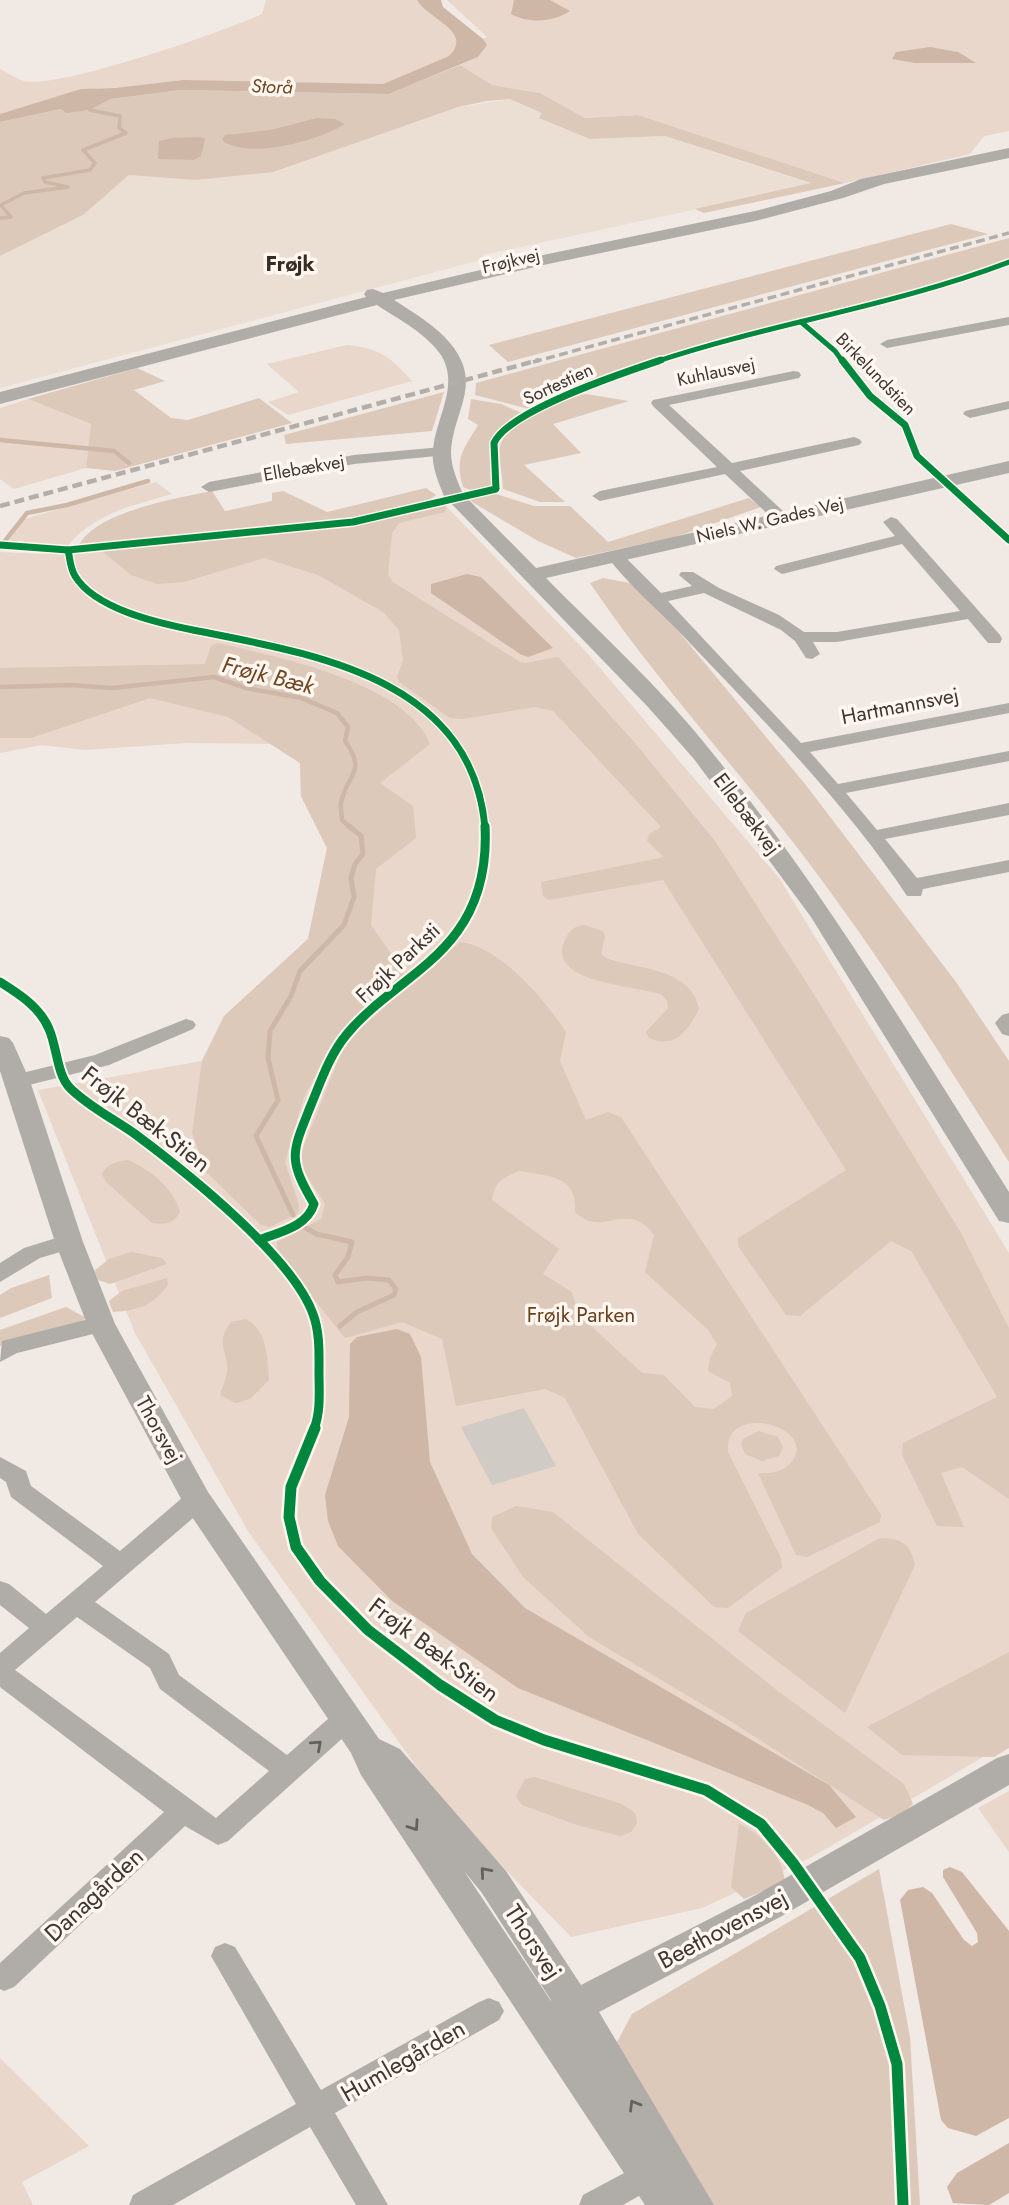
<svg xmlns="http://www.w3.org/2000/svg" width="1009" height="2205" font-family="Jost,sans-serif">
  <style>
    .built { fill: #ebded3 }
    .green { fill: #e8d7ca }
    .forest { fill: #dcc9ba; fill-rule: evenodd }
    .water { fill: #ceb7a6 }
    .lines { fill: none; stroke-linecap: round; stroke-linejoin: round }
    .stream-far2 { stroke: #ceb7a6; stroke-width: 3.5 }
    .stream-far1 { stroke: #ceb7a6; stroke-width: 4.5 }
    .stream { stroke: #ceb7a6; stroke-width: 5 }
    .building { fill: #d1cbc6 }
    .minor { fill: #b0aca8; fill-rule: evenodd }
    .tertiary { fill: #b0aca8; fill-rule: evenodd }
    .rail-far1 { stroke: #b3aea9; stroke-width: 3.5; stroke-dasharray: 9 4.5; stroke-linecap: butt }
    .rail { stroke: #b3aea9; stroke-width: 4.5; stroke-dasharray: 10 5; stroke-linecap: butt }
    .cycleway-far3-casing { stroke: #fff7f0; stroke-width: 8 }
    .cycleway-far2-casing { stroke: #fff7f0; stroke-width: 10 }
    .cycleway-far1-casing { stroke: #fff7f0; stroke-width: 13 }
    .cycleway-casing { stroke: #fff7f0; stroke-width: 16 }
    .cycleway-far3 { stroke: #00873e; stroke-width: 5 }
    .cycleway-far2 { stroke: #00873e; stroke-width: 7 }
    .cycleway-far1 { stroke: #00873e; stroke-width: 9 }
    .cycleway { stroke: #00873e; stroke-width: 11 }
    .oneway { stroke: #65605c }
    .labels { text-anchor: middle; stroke-width: 7; stroke-linejoin: round; paint-order: stroke }
    .far-street-label { font-size: 18px; fill: #3d3733; stroke: #fff7f0 }
    .far-water-label { font-size: 19px; font-style: italic; fill: #704622; stroke: #fff7f0 }
    .far-quarter-label { font-size: 21px; font-weight: bold; fill: #362c24; stroke: #fff7f0 }
    .street-label { font-size: 21px; fill: #3d3733; stroke: #fff7f0 }
    .park-label { font-size: 21px; fill: #6a401d; stroke: #fff7f0 }
    .water-label { font-size: 23px; font-style: italic; fill: #704622; stroke: #fff7f0 }
    .near-street-label { font-size: 24px; fill: #3d3733; stroke: #fff7f0 }
  </style>
  <rect width="100%" height="100%" fill="#f0e9e4"/>
  <polygon class="built" points="511,99 543,113 539,117 590,139 665,136 812,184 484,255 484,259 0,388 0,256 83,215 129,175 195,180 458,107"/>
  <g class="green">
    <path d="M266,0h151c11,21 57,31 33,56l-67,28 -285,4c-34,6 -65,17 -98,26v-45c8,4 16,10 24,12 35,8 201,-50 238,-67z"/>
    <polygon points="447,0 1009,0 1009,131 984,136 970,154 845,183 638,115 585,118 540,93 492,85 460,65 478,57 486,45 483,39 487,37"/>
    <path d="M347,345c33,3 43,12 65,36l-124,34 -20,-13 31,-10 -32,-28z"/>
    <polygon points="28,399 91,424 86,468 14,489 0,479 0,408"/>
    <path d="M156,482l16,12c-41,12 -77,19 -106,53l-59,-4 17,-24z"/>
    <polygon points="445,505 588,654 779,878 1009,1253 1009,1742 810,1858 702,1908 571,1937 446,1808 248,1531 135,1333 38,1090 202,1061 224,1016 308,939 327,848 301,796 300,763 274,744 186,743 85,750 41,745 0,753 0,552 39,554 119,551 357,526"/>
    <polygon points="1009,1791 1009,1852 978,1808"/>
    <polygon points="0,2058 89,2146 22,2182 33,2205 0,2205"/>
  </g>
  <g class="forest">
    <polygon points="460,65 492,85 540,93 585,118 638,115 845,183 704,213 695,209 811,183 665,136 590,139 539,118 542,113 510,99 487,101 458,107 273,172 195,180 129,175 83,215 0,256 0,122 61,109 66,112 90,110 111,99 181,90 389,94"/>
    <polygon points="951,224 988,234 508,362 489,345"/>
    <polygon points="1009,238 1009,259 892,297 724,337 610,373 533,410 475,395 476,383"/>
    <polygon points="137,368 165,381 134,390 171,418 188,420 259,398 292,423 115,471 86,468 91,424 28,399"/>
    <polygon points="444,392 432,431 286,444 284,435"/>
    <path d="M586,394l43,7 -76,23 28,29 -57,12 41,37h-25l-37,-13c0,-10 -5,-34 -3,-43 5,-23 65,-48 86,-52z"/>
    <path d="M471,399l30,5 23,10c-47,25 -29,28 -32,71 -8,8 -19,7 -29,2 -9,-30 1,-38 15,-62l-10,-6z"/>
    <path d="M426,488l10,7 -11,8 -78,16 -268,26c17,-33 98,-47 133,-54l13,20 47,-10v-8l11,-2 44,21z"/>
    <polygon points="493,493 534,506 570,506 608,542 749,498 761,507 675,537 576,558 538,541 472,502 470,498"/>
    <polygon points="447,504 445,512 399,523 392,533 388,575 393,582 520,662 525,663 558,657 635,743 715,841 810,988 961,1233 1009,1328 1009,1499 962,1467 941,1473 964,1527 937,1526 902,1455 903,1443 997,1397 911,1251 891,1241 800,1316 786,1315 738,1246 738,1238 846,1170 663,880 549,900 543,896 541,882 664,857 647,841 649,834 661,827 553,711 535,707 463,719 450,718 399,682 397,677 403,660 399,630 383,612 318,575 264,558 184,582 157,584 131,575 102,551 359,524"/>
    <path d="M603,578l27,5 34,31 141,170 151,198 53,79v101c-57,-89 -113,-180 -175,-265 -77,-108 -170,-204 -244,-314z"/>
    <path d="M218,643c59,14 188,39 212,101l-50,39 33,23 3,32 -40,31 -5,56 33,47 -2,7 -59,51 -12,16 -27,51 -19,65 14,43 -1,8 -28,14 -9,-2 -56,-54 -13,-38 10,-72 22,-45 84,-77 19,-91 -26,-52 -1,-33 -72,-46 -78,-19 -119,40h-31v-70l205,-4 6,-18z"/>
    <path d="M584,925l19,6 2,5 -4,18 5,4c32,12 85,9 93,51 -11,21 -24,41 -50,29l-3,-6 22,-24 -1,-7 -5,-6c-24,-10 -123,-11 -95,-59 4,-7 9,-10 17,-11z"/>
    <path d="M460,942c40,4 85,58 106,90l-6,29 26,59 22,-8 13,5 260,398 -1,7 -73,35 -11,-2 -38,-82c13,1 27,-1 35,-13 23,-35 -70,-58 -65,-8l53,106 1,10 -54,40 -14,-1 -76,-73 -73,-136 -20,-9 -89,17 -14,-67 -40,-17 -57,16 -68,-85v-11l44,-23 4,-15 -25,-39v-9l42,-106 22,-25zM520,1171c29,5 58,5 55,41 28,28 52,-14 79,23l-9,37 63,58 9,14 -7,14 -2,13 22,12 2,13 -18,13 -19,-2 -31,-32 -22,-2 -64,-59 -6,-22 -29,-18 16,-25 -67,-49c2,-18 11,-23 28,-29z"/>
    <path d="M128,1160c22,9 46,29 52,52 -7,12 -15,13 -28,11l-46,-41 -4,-8c5,-11 15,-12 26,-14z"/>
    <polygon points="131,1252 162,1258 167,1264 110,1284 98,1280 94,1271 109,1259"/>
    <polygon points="49,1275 52,1298 0,1318 0,1295 11,1288"/>
    <path d="M167,1278l1,7c-16,21 -29,25 -55,27l-4,-11 13,-10z"/>
    <polygon points="66,1307 86,1318 78,1324 0,1346 0,1330"/>
    <path d="M246,1319c22,13 21,37 23,61l-19,19 -14,4 -16,-8c2,-7 6,-15 7,-23 2,-22 -13,-28 4,-50z"/>
    <polygon points="759,1431 778,1437 783,1447 779,1456 762,1461 745,1454 741,1444 743,1439"/>
    <polygon points="516,1506 553,1512 778,1691 904,1784 913,1804 901,1814 884,1820 727,1719 589,1637 523,1577 491,1528 492,1517"/>
    <path d="M880,1538c21,0 31,6 35,27l-70,148 -107,-82 8,-18z"/>
    <polygon points="1009,1652 1009,1748 994,1757 902,1755 867,1727"/>
    <polygon points="535,1777 622,1804 635,1813 637,1823 631,1832 621,1836 577,1825 522,1805 516,1796 525,1779"/>
    <path d="M739,1824c24,11 43,32 46,58l-41,17 -13,-12z"/>
    <polygon points="879,1869 910,2037 920,2205 711,2205 616,2044 632,2014"/>
  </g>
  <g class="water">
    <path d="M417,0h24l2,7 40,32 4,6 -9,12 -89,37 -208,-4 -70,9 -21,11 -24,3 -5,-4 -61,13v-8l81,-25 34,-1 69,-8 199,4 66,-28c25,-25 -21,-36 -32,-56z"/>
    <path d="M514,0h36l20,11c-16,11 -41,13 -59,3z"/>
    <polygon points="930,47 958,52 976,63 915,63 892,59 896,52"/>
    <path d="M317,118l18,1 10,5c-25,16 -97,37 -123,16l3,-5 46,-5z"/>
    <polygon points="200,137 205,139 201,156 194,160 158,159 159,141 172,138"/>
    <polygon points="467,574 481,577 553,648 528,657 520,654 431,593 431,584"/>
    <polygon points="397,1329 410,1334 421,1357 430,1462 472,1554 525,1608 829,1785 856,1817 836,1828 823,1813 808,1805 518,1688 392,1601 338,1546 328,1521 325,1495 349,1417 350,1344 357,1337"/>
    <polygon points="950,1867 962,1872 1009,1931 1009,2118 976,2136 948,2128 941,2120 900,1900 908,1890 923,1887 932,1893 964,1940 972,1946 978,1942 977,1933 943,1877 943,1870"/>
    <polygon points="1009,2143 1009,2193 989,2205 953,2203 947,2187 957,2173"/>
  </g>
  <g class="lines">
    <polyline class="stream-far2" points="0,218 11,217 1,205 24,193 68,187 45,182 43,178 90,170 95,163 83,150 126,133 119,128 120,116 90,110 86,104"/>
    <g class="stream-far1">
      <polyline points="0,440 114,451 129,463"/>
      <polyline points="0,547 27,513 67,505 148,481"/>
      <path d="M0,687l70,-2 42,3 102,-11 32,11 55,10 36,15 11,14 -3,14c23,32 1,33 -4,62 -1,5 1,12 1,17l9,8"/>
    </g>
    <g class="stream">
      <polyline points="293,1215 256,1136 278,1100 268,1058 270,1031 291,996 300,971 344,925 354,897 351,878 355,864 363,854 361,836 349,826"/>
      <polyline points="306,1228 316,1234 352,1242 348,1257 335,1275 338,1282 367,1278 389,1280 396,1289 394,1295 357,1312 340,1326"/>
    </g>
  </g>
  <polygon class="building" points="524,1408 556,1466 492,1485 461,1427"/>
  <g class="lines">
    <g class="minor">
      <polygon points="1009,317 1009,325 887,348 880,344 887,340"/>
      <polygon points="794,371 799,372 801,375 799,378 669,405 732,463 854,437 859,439 862,442 859,445 740,471 786,514 788,517 786,520 774,520 725,474 600,501 592,496 600,491 717,467 653,406 651,403 653,400"/>
      <polygon points="1009,401 1009,409 970,418 963,414 965,411"/>
      <polygon points="442,447 447,449 450,452 447,455 354,464 209,492 201,487 209,482 354,455"/>
      <path d="M891,517l6,2 103,116 2,4 -2,4h-12l-20,-24 -131,23h-24l7,12 -8,5 -6,-1 -11,-17 -14,-11 -77,-37 -36,8 133,142 208,-40v10l-199,39 28,32 171,-33v10l-163,32 31,37 132,-27v12l-124,24 32,39 92,-18v12l-86,17 -2,7h-14c-58,-89 -146,-178 -220,-256 -26,-28 -58,-54 -81,-85l2,-3h12l41,41 31,-7 -13,-11 2,-3h12l26,16 60,27 25,17h33l123,-21 -58,-67 -120,30 -8,-5 2,-3 119,-30 -12,-14z"/>
      <polygon points="1009,1013 1009,1036 1002,1034 995,1023 1002,1015"/>
      <polygon points="186,1019 193,1021 196,1025 193,1029 109,1065 17,1088 10,1086 7,1081 10,1076 95,1055"/>
      <polygon points="69,1234 77,1237 80,1242 77,1247 40,1258 0,1282 0,1263 24,1248"/>
      <polygon points="101,1316 109,1318 112,1324 109,1330 17,1353 0,1362 2,1341"/>
      <path d="M0,1457l26,14 5,15 89,65 68,-58 9,-2 9,2 3,7 -3,7 -111,95 74,52 10,21 108,80 50,-44 9,-3 9,3 4,8 -4,8 -127,114 -10,4 -33,-19 -171,161 -10,4 -4,-2v-26l164,-151 -164,-125v-34l29,-25 -29,-23v-24l9,3 37,30 57,-48 -92,-69 -5,-15 -6,-4zM77,1617l73,51 10,21 109,82 -53,47 -201,-148z"/>
      <polygon points="225,1943 235,1947 321,2090 479,2002 489,1998 499,2002 504,2011 499,2020 335,2113 388,2205 356,2205 310,2127 173,2205 129,2205 133,2195 296,2104 211,1956 215,1947"/>
      <polygon points="656,2156 667,2160 671,2170 667,2180 623,2205 579,2205 583,2195"/>
    </g>
    <g class="tertiary">
      <path d="M1009,148v10l-125,26 -41,14 -88,23 -207,43 -154,36c20,13 41,25 56,43 34,41 3,67 1,109 0,15 6,28 12,42l73,74 473,-107v12l-463,105c55,56 115,110 164,172 113,138 204,292 299,442v31l-10,-2 -188,-304 -117,-158 -46,-52 -204,-211c-6,-15 -13,-31 -11,-47 3,-32 27,-63 8,-94 -15,-22 -43,-36 -64,-50l-377,99v-12l366,-95 -2,-3 3,-4 6,-1 10,4 165,-39 207,-43 76,-20 30,-12z"/>
      <path d="M0,1036l9,2 4,5 17,38 53,161 32,82 93,168 171,247 21,10 106,122 75,114 175,-90 241,-137 12,-4v31l-229,132 -181,95 115,193h-69l-284,-430 -10,-22 -165,-245 -99,-184 -32,-82 -55,-171zM464,1871l18,22 69,107v1z"/>
    </g>
    <polyline class="rail-far1" points="533,362 1009,233"/>
    <polyline class="rail" points="0,506 539,360"/>
    <g class="cycleway-far3-casing">
      <g id="cycleway-far3">
        <polyline points="801,322 835,351 843,362"/>
        <path d="M655,362c117,-39 239,-56 354,-100"/>
      </g>
    </g>
    <g class="cycleway-far2-casing">
      <g id="cycleway-far2">
        <polyline points="842,360 870,396 905,425 917,456 1009,540"/>
        <path d="M0,545l68,5 285,-28 143,-33 -2,-46c15,-33 131,-71 167,-83"/>
        <path d="M68,550c2,8 2,18 7,26 20,33 83,47 118,54 120,24 279,47 292,198"/>
      </g>
    </g>
    <g class="cycleway-far1-casing">
      <g id="cycleway-far1">
        <path d="M0,982c19,12 40,25 49,47 8,18 8,46 21,59 19,19 44,31 65,46 51,38 157,122 178,180 7,19 6,39 6,58 0,19 2,39 -5,57"/>
        <path d="M259,1240c20,-8 48,-13 55,-36 -27,-46 -22,-51 -3,-99 10,-24 19,-51 36,-71 32,-39 80,-61 110,-102 22,-30 30,-68 28,-106"/>
      </g>
    </g>
    <g class="cycleway-casing">
      <polyline id="cycleway" points="315,1428 291,1487 289,1517 296,1547 320,1581 368,1630 440,1685 495,1720 544,1740 706,1790 761,1824 793,1863 860,1958 880,2006 897,2064 903,2205"/>
    </g>
    <use href="#cycleway-far3" class="cycleway-far3"/>
    <use href="#cycleway-far2" class="cycleway-far2"/>
    <use href="#cycleway-far1" class="cycleway-far1"/>
    <use href="#cycleway" class="cycleway"/>
  </g>
  <defs><path id="oneway-chevron" d="M-2-3.5L2.5 0L-2 3.5" fill="none" stroke-width="1.6" stroke-linecap="round" stroke-linejoin="round" transform="scale(1.75)"/></defs>
  <g class="oneway">
    <use href="#oneway-chevron" transform="translate(317 1745) rotate(-42)"/>
    <use href="#oneway-chevron" transform="translate(414 1826) rotate(56)"/>
    <use href="#oneway-chevron" transform="translate(485 1872) rotate(-131)"/>
    <use href="#oneway-chevron" transform="translate(634 2105) rotate(-121)"/>
  </g>
  <g class="labels">
    <g class="far-street-label">
      <text transform="translate(511 261) rotate(-13)" y="6">Frøjkvej</text>
      <text transform="translate(716 372) rotate(-12)" y="6">Kuhlausvej</text>
      <text transform="translate(876 374) rotate(46)" y="6">Birkelundstien</text>
      <text transform="translate(558 384) rotate(-25)" y="6">Sortestien</text>
      <text transform="translate(304 468) rotate(-10)" y="6">Ellebækvej</text>
      <text transform="translate(770 520) rotate(-13)" y="6">Niels W. Gades Vej</text>
    </g>
    <g class="far-water-label">
      <text transform="translate(272 86) rotate(2)" y="7">Storå</text>
    </g>
    <g class="far-quarter-label">
      <text x="290" y="271">Frøjk</text>
    </g>
    <g class="street-label">
      <text transform="translate(900 706) rotate(-11)" y="7">Hartmannsvej</text>
      <text transform="translate(747 814) rotate(53)" y="7">Ellebækvej</text>
      <text transform="translate(398 963) rotate(-43)" y="7">Frøjk Parksti</text>
      <text transform="translate(159 1430) rotate(61)" y="7">Thorsvej</text>
    </g>
    <g class="park-label">
      <text x="581" y="1322">Frøjk Parken</text>
    </g>
    <g class="water-label">
      <text transform="translate(268 675) rotate(14)" y="8">Frøjk Bæk</text>
    </g>
    <g class="near-street-label">
      <text transform="translate(146 1119) rotate(38)" y="8">Frøjk Bæk-Stien</text>
      <text transform="translate(434 1650) rotate(37)" y="8">Frøjk Bæk-Stien</text>
      <text transform="translate(94 1895) rotate(-43)" y="8">Danagården</text>
      <text transform="translate(723 1929) rotate(-28)" y="8">Beethovensvej</text>
      <text transform="translate(533 1942) rotate(57)" y="8">Thorsvej</text>
      <text transform="translate(403 2061) rotate(-30)" y="8">Humlegården</text>
    </g>
  </g>
</svg>
